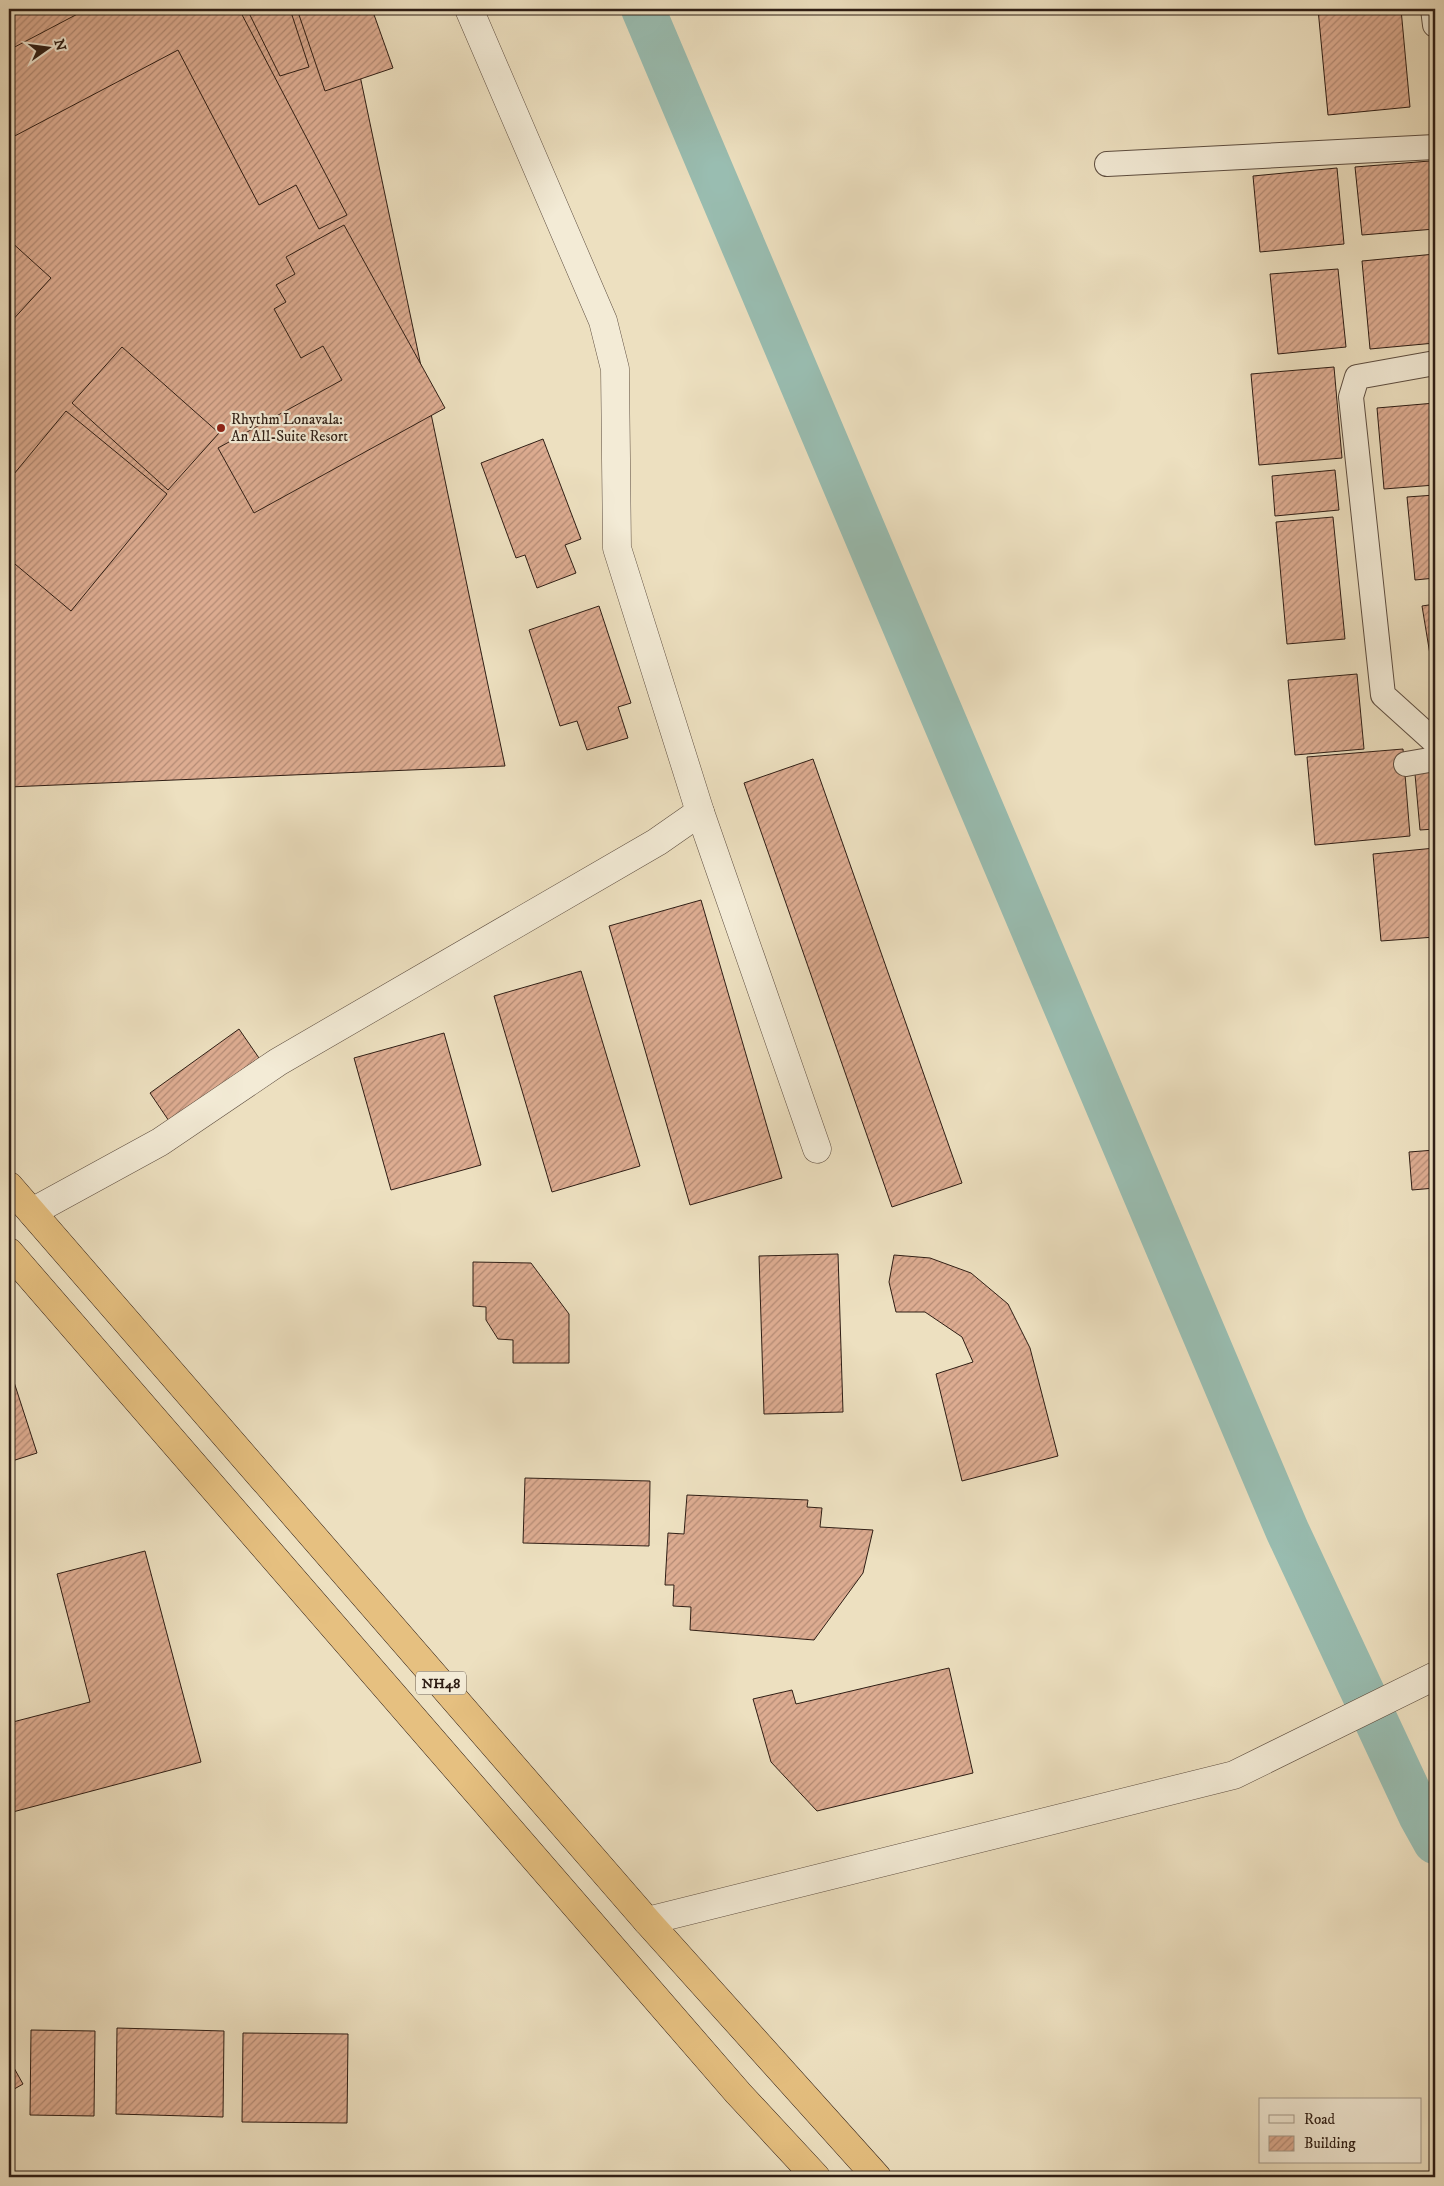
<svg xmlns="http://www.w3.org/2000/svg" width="1444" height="2186" font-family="'IM FELL DW Pica',serif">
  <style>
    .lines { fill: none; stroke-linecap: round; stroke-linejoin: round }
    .canal { stroke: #99bdb1; stroke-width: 44 }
    .building { fill: url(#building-hatch); stroke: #2f1e15 }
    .lane-casing { stroke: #5e4e40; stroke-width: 26 }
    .street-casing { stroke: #5e4e40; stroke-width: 29 }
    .highway-casing { stroke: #2f1e15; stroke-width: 29 }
    .lane { stroke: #f3ebd6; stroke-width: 24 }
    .street { stroke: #f3ebd6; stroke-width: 28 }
    .highway { stroke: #e6c080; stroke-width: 28 }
    .poi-dot { fill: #8f2418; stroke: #f3ebd6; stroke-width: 2 }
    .labels { text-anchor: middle; stroke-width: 4.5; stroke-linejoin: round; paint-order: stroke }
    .shield { fill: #f3ebd6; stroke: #6a5c4f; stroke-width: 1 }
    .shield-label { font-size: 14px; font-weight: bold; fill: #2f1e15 }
    .poi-label { font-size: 15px; fill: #2f1e15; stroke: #f3ebd6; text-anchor: start }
  </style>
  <defs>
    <pattern id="building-hatch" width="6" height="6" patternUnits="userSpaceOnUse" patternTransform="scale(1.25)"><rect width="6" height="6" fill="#ddac91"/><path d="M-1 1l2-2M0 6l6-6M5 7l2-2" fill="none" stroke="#b48b75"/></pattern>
  </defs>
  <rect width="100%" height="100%" fill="#ede0c0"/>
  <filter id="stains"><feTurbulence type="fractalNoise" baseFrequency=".004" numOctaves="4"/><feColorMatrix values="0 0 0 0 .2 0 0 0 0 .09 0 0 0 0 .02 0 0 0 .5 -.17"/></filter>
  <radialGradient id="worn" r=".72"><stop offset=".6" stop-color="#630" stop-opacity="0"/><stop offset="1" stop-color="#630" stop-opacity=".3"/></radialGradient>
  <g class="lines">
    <polyline class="canal" points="643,9 1287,1530 1420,1815 1435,1842"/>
  </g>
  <g class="building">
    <polygon points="9,9 346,9 505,766 9,787 9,90 120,80 9,71"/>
    <polygon points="87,9 239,9 347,215 319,229 296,185 259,205 178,50 9,139 9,50"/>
    <polygon points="247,9 290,9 309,67 280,76"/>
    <polygon points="297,9 372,9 393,68 325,91"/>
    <polygon points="1318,9 1401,9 1410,107 1328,115"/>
    <polygon points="1430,161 1435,229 1362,235 1355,167"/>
    <polygon points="1337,168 1344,244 1260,252 1253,176"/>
    <polygon points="344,225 445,408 254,513 218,448 342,380 323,346 301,358 274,309 286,302 276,285 295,274 286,257"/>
    <polygon points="9,240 51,278 9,324"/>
    <polygon points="1435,254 1435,343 1370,349 1362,261"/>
    <polygon points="1338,269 1346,347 1278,354 1270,274"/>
    <polygon points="122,347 219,433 168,490 72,403"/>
    <polygon points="1334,367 1342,458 1259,465 1251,374"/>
    <polygon points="1435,403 1435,485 1384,489 1377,408"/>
    <polygon points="66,411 167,494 71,611 9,559 9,480"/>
    <polygon points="543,439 581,539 565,545 576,573 537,588 525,555 516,558 481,463"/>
    <polygon points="1335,470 1339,510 1275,516 1272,476"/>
    <polygon points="1435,495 1435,578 1415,580 1407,497"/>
    <polygon points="1333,517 1345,639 1287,644 1276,522"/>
    <polygon points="1435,604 1435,685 1422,606"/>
    <polygon points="599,606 631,703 618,707 628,738 587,750 577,721 560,726 529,630"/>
    <polygon points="1357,674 1364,749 1295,755 1288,680"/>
    <polygon points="1403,749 1410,836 1315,845 1307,757"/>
    <polygon points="813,759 962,1183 892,1207 744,783"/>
    <polygon points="1435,761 1435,829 1420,830 1414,763"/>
    <polygon points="1435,848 1435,937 1381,941 1373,854"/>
    <polygon points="701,900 782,1178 690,1205 609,926"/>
    <polygon points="581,971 640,1166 552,1192 494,996"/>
    <polygon points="239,1029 259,1058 169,1121 150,1093"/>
    <polygon points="444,1033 481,1165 391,1190 354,1058"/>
    <polygon points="1435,1150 1435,1188 1412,1190 1409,1152"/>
    <polygon points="838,1254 843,1412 764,1414 759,1256"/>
    <polygon points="894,1255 930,1258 971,1273 1008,1304 1030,1348 1058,1456 962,1481 936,1374 973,1362 962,1337 925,1312 896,1312 889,1282"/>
    <polygon points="473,1262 531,1263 569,1314 569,1363 513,1363 513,1340 498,1339 486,1320 486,1307 473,1306"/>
    <polygon points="13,1379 37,1453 9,1462 9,1380"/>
    <polygon points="525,1478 650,1481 649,1546 523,1543"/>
    <polygon points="687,1495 808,1500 807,1507 822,1508 820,1527 873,1530 863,1573 814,1640 690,1630 691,1607 673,1606 674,1585 665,1585 668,1533 684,1534"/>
    <polygon points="145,1551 201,1762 9,1813 9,1723 90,1702 57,1574"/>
    <polygon points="949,1668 973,1773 817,1811 771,1762 753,1699 792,1690 796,1704"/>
    <polygon points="117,2028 224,2031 223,2117 116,2114"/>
    <polygon points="31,2030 95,2031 94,2116 30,2115"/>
    <polygon points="243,2033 348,2034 347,2123 242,2122"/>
    <polygon points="9,2059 23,2084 9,2092"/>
  </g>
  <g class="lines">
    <g class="lane-casing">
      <g id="lane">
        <polyline points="1433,9 1435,25"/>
        <polyline points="1107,164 1435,147"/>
        <polyline points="1435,363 1357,377 1351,397 1383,695 1435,742"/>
        <polyline points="1406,764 1435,759"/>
      </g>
    </g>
    <g class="street-casing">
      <g id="street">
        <polyline points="469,9 603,321 615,369 617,548 700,812 817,1149"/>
        <polyline points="32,1212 160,1142 278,1062 657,842 700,812"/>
        <polyline points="647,1921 1234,1775 1435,1676"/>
      </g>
    </g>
    <g class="highway-casing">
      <g id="highway">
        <polyline points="9,1186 647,1921 877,2177"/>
        <polyline points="9,1252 738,2093 816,2177"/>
      </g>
    </g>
    <use href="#lane" class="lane"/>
    <use href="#street" class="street"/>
    <use href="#highway" class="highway"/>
  </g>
  <circle class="poi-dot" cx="221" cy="428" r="5"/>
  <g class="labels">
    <rect class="shield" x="416" y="1671.5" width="50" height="23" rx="4"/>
    <g class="shield-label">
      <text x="441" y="1688">NH48</text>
    </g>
    <g class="poi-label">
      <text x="231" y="424">Rhythm Lonavala:<tspan x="231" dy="17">An All-Suite Resort</tspan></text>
    </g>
  </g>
  <rect width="1444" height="2186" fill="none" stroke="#ede0c0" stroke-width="30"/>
  <rect x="10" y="10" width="1424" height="2166" fill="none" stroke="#2f1e15" stroke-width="2.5"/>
  <rect x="15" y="15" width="1414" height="2156" fill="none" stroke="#2f1e15"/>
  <rect x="1259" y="2098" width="162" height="65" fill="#f3ebd6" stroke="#a59989"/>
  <rect x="1269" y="2115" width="25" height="8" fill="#f3ebd6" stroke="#a59989"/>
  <text x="1304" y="2124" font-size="15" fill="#2f1e15">Road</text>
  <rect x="1269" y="2136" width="25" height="15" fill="url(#building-hatch)" stroke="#a59989"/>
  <text x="1304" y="2148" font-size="15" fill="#2f1e15">Building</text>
  <g transform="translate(48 48) rotate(76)" stroke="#f3ebd6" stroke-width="4" paint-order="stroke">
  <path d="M0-4L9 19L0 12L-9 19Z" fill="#2f1e15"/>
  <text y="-8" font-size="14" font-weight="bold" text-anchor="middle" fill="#2f1e15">N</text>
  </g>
  <rect width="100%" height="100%" filter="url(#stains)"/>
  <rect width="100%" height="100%" fill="url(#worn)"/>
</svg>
